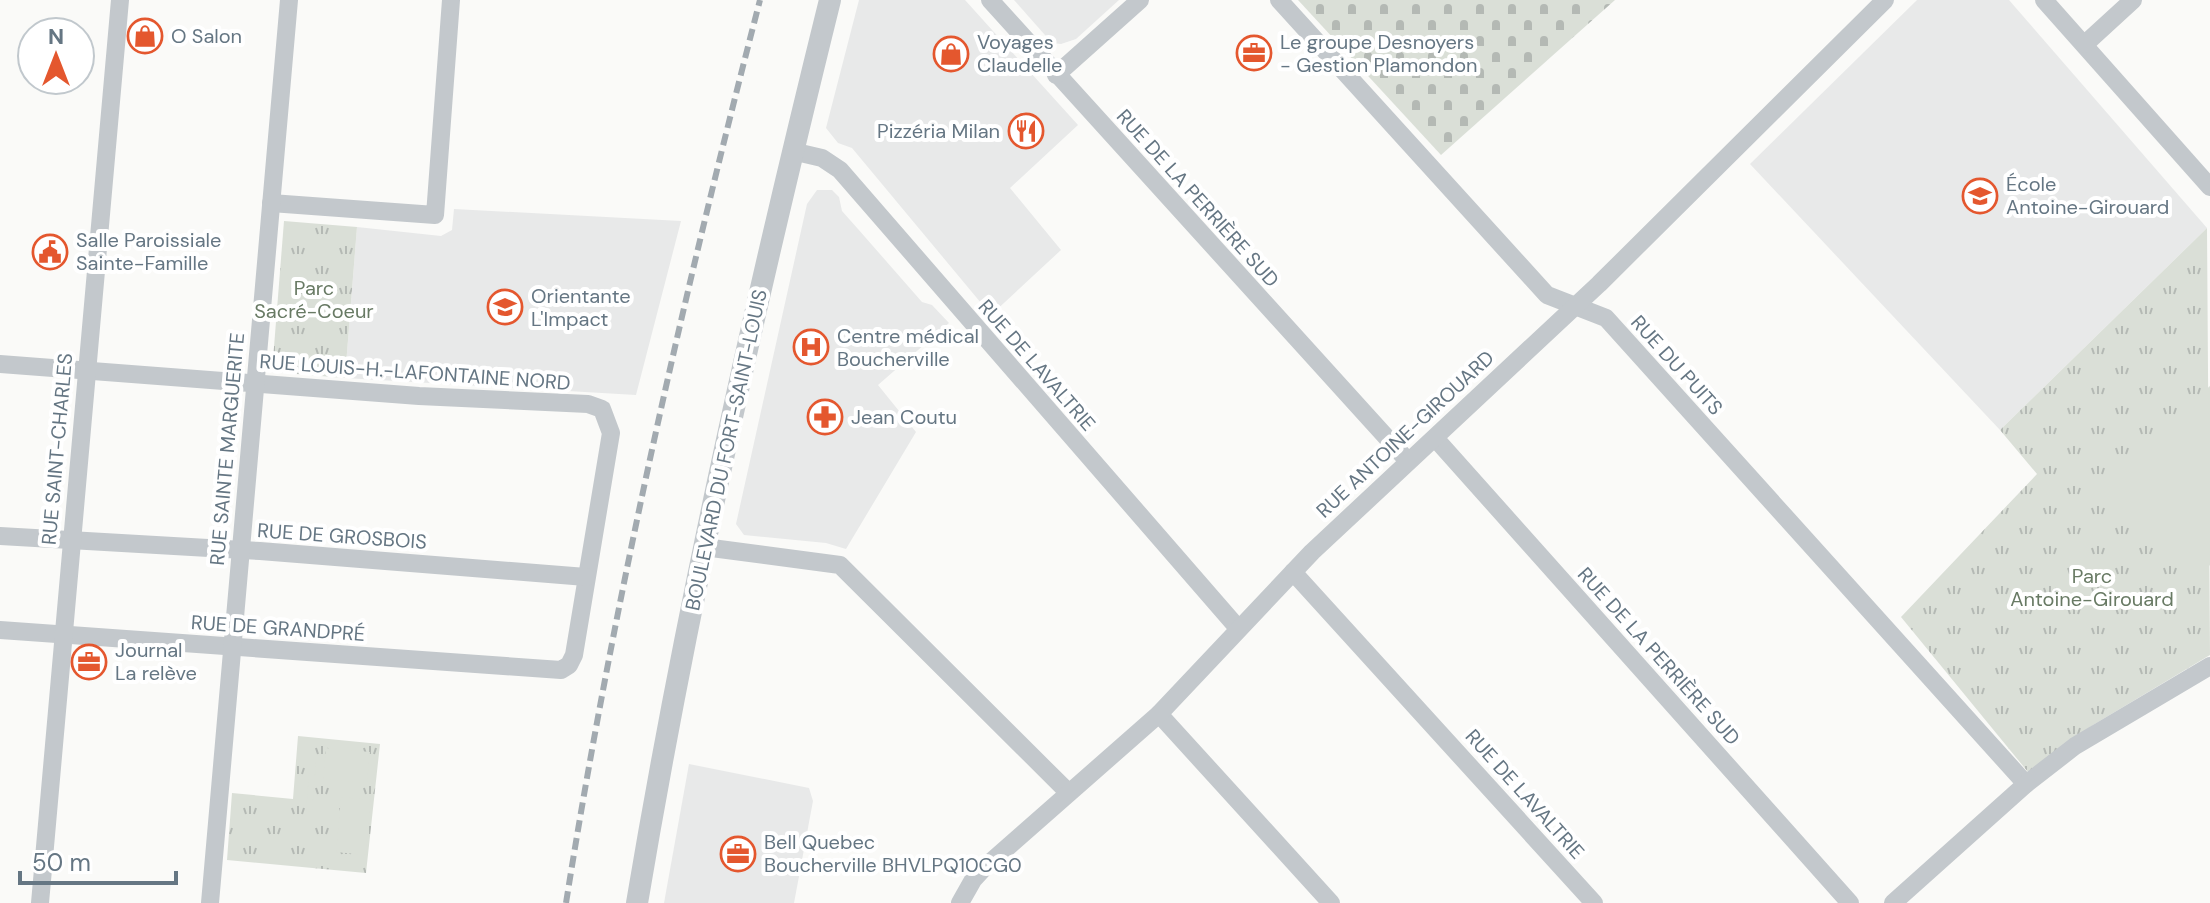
<svg xmlns="http://www.w3.org/2000/svg" width="2210" height="903" font-family="'DM Sans',sans-serif">
  <style>
    .built { fill: #e8e9e9 }
    .cemetery { fill: url(#cemetery-stones) }
    .park { fill: url(#park-tufts) }
    .pitch { fill: #dadfd7 }
    .lines { fill: none; stroke-linecap: round; stroke-linejoin: round }
    .minor { stroke: #c3c8cc; stroke-width: 18 }
    .tertiary { stroke: #c3c8cc; stroke-width: 22 }
    .rail { stroke: #a2aab0; stroke-width: 6; stroke-dasharray: 12 6; stroke-linecap: butt }
    .labels { text-anchor: middle; stroke-width: 8; stroke-linejoin: round; paint-order: stroke }
    .poi-label { font-size: 20px; fill: #657683; stroke: #fff; text-anchor: start }
    .street-label { font-size: 20px; fill: #657683; stroke: #fff }
    .park-label { font-size: 20px; fill: #687a64; stroke: #fff }
  </style>
  <defs>
    <pattern id="cemetery-stones" width="16" height="16" patternUnits="userSpaceOnUse" patternTransform="scale(2)"><rect width="16" height="16" fill="#dadfd7"/><path d="M2 7V4a2 2 0 0 1 4 0v3zM10 15v-3a2 2 0 0 1 4 0v3z" fill="#b4b9b4"/></pattern>
    <pattern id="park-tufts" width="24" height="20" patternUnits="userSpaceOnUse" patternTransform="scale(2)"><rect width="24" height="20" fill="#dadfd7"/><path d="M3 7l-1-3M5 7V3M7 7l1-3M15 17l-1-3M17 17v-4M19 17l1-3" fill="none" stroke="#b4b9b4"/></pattern>
  </defs>
  <rect width="100%" height="100%" fill="#fafaf8"/>
  <g class="built">
    <polygon points="859,0 965,0 1078,125 1010,188 1061,250 991,315 852,148 838,143 826,128"/>
    <polygon points="1014,0 1119,0 1076,39 1061,44 1052,43"/>
    <polygon points="1917,0 2009,0 2207,228 2000,430 1750,164"/>
    <polygon points="817,190 832,190 839,197 842,211 858,229 922,302 932,305 949,323 878,385 916,432 846,549 826,543 744,535 736,524 807,204"/>
    <polygon points="454,209 681,221 636,395 345,378 357,227 441,236 452,230"/>
    <polygon points="689,764 809,788 813,801 794,903 664,903"/>
  </g>
  <polygon class="cemetery" points="1298,0 1615,0 1441,155"/>
  <g class="park">
    <polygon points="284,221 357,227 345,378 272,372"/>
    <polygon points="2207,228 2210,655 2093,725 2028,772 1901,617 2037,474 2000,430"/>
    <polygon points="298,736 380,744 366,873 227,860 232,793 293,799"/>
  </g>
  <g class="pitch">
    <polygon points="2210,386 2210,565 2191,581 2102,480"/>
    <polygon points="326,748 370,752 367,783 323,779"/>
    <polygon points="310,762 316,762 312,812 306,811"/>
    <polygon points="341,797 371,800 366,855 336,852"/>
  </g>
  <g class="lines">
    <g class="minor">
      <polyline points="990,0 1407,460"/>
      <polyline points="1279,0 1547,295 1606,318 2026,784"/>
      <polyline points="2044,0 2210,187"/>
      <polyline points="2085,44 2133,0"/>
      <polyline points="1056,75 1140,0"/>
      <polyline points="792,151 822,158 840,170 1237,627"/>
      <polyline points="271,203 435,215 451,0"/>
      <polyline points="0,364 419,396 588,404 602,409 611,433 574,655 569,665 561,670 0,630"/>
      <polyline points="1435,438 1850,903"/>
      <polyline points="0,536 260,551 586,577"/>
      <polyline points="704,547 840,565 1067,791"/>
      <polyline points="1293,572 1594,903"/>
      <polyline points="1159,714 1331,903"/>
      <polyline points="40,903 120,0"/>
      <polyline points="210,903 289,0"/>
      <polyline points="960,903 973,880 985,867 1159,714 1312,552 1599,284 1885,0"/>
      <polyline points="1893,903 2026,784 2075,746 2210,666"/>
    </g>
    <path class="tertiary" d="M637,903c51,-304 119,-604 193,-903"/>
    <path class="rail" d="M566,903c48,-303 117,-606 194,-903"/>
  </g>
  <defs>
    <g id="shop-ring" transform="scale(1.8)"><circle r="9.5" fill="#fff" stroke="#e4572e" stroke-width="1.5"/><path d="M-5-2.5h2.3a2.7 3.5 0 0 1 5.4 0H5L5.5 6h-11ZM-1.5-2.5h3a1.5 2.3 0 0 0-3 0Z" fill="#e4572e"/></g>
    <g id="office-ring" transform="scale(1.8)"><circle r="9.5" fill="#fff" stroke="#e4572e" stroke-width="1.5"/><path d="M-6-3h4V-5.5h4V-3h4V5H-6ZM-1-4.5V-3h2v-1.5ZM-6 0V1H6V0Z" fill="#e4572e"/></g>
    <g id="restaurant-ring" transform="scale(1.8)"><circle r="9.5" fill="#fff" stroke="#e4572e" stroke-width="1.5"/><path d="M-5-6h1v4h1v-4h1v4h1v-4h1v5L-1.5 .5V6h-2V.5L-5-1ZM5-6V6H3V1.5H1.5Q1.5-4 5-6Z" fill="#e4572e"/></g>
    <g id="school-ring" transform="scale(1.8)"><circle r="9.5" fill="#fff" stroke="#e4572e" stroke-width="1.5"/><path d="M0-5L7-2L0 1L-7-2ZM-4 1L0 2.5L4 1V4Q0 6-4 4Z" fill="#e4572e"/></g>
    <g id="civic-ring" transform="scale(1.8)"><circle r="9.5" fill="#fff" stroke="#e4572e" stroke-width="1.5"/><path d="M-.6-6.5H3V-4.5H.6V-3L4-1V1h2V6H-6V1h2V-1L-.6-3ZM-1.2 2.5V6h2.4V2.5Z" fill="#e4572e"/></g>
    <g id="hospital-ring" transform="scale(1.8)"><circle r="9.5" fill="#fff" stroke="#e4572e" stroke-width="1.5"/><path d="M-5-5h3v3.5h4V-5h3V5h-3V1.5h-4V5h-3Z" fill="#e4572e"/></g>
    <g id="pharmacy-ring" transform="scale(1.8)"><circle r="9.5" fill="#fff" stroke="#e4572e" stroke-width="1.5"/><path d="M-2-6h4v4h4v4h-4v4h-4v-4h-4v-4h4Z" fill="#e4572e"/></g>
  </defs>
  <g fill-rule="evenodd">
    <use href="#shop-ring" x="145" y="36"/>
    <use href="#office-ring" x="1254" y="53"/>
    <use href="#shop-ring" x="951" y="54"/>
    <use href="#restaurant-ring" x="1026" y="131"/>
    <use href="#school-ring" x="1980" y="196"/>
    <use href="#civic-ring" x="50" y="252"/>
    <use href="#school-ring" x="505" y="307"/>
    <use href="#hospital-ring" x="811" y="347"/>
    <use href="#pharmacy-ring" x="825" y="417"/>
    <use href="#office-ring" x="89" y="662"/>
    <use href="#office-ring" x="738" y="854"/>
  </g>
  <g class="labels">
    <g class="poi-label">
      <text x="171" y="43">O Salon</text>
      <text x="977" y="49">Voyages<tspan x="977" dy="23">Claudelle</tspan></text>
      <text x="1280" y="49">Le groupe Desnoyers<tspan x="1280" dy="23">- Gestion Plamondon</tspan></text>
      <text x="1000" y="138" text-anchor="end">Pizzéria Milan</text>
      <text x="2006" y="191">École<tspan x="2006" dy="23">Antoine-Girouard</tspan></text>
      <text x="76" y="247">Salle Paroissiale<tspan x="76" dy="23">Sainte-Famille</tspan></text>
      <text x="531" y="303">Orientante<tspan x="531" dy="23">L'Impact</tspan></text>
      <text x="837" y="343">Centre médical<tspan x="837" dy="23">Boucherville</tspan></text>
      <text x="851" y="424">Jean Coutu</text>
      <text x="115" y="657">Journal<tspan x="115" dy="23">La relève</tspan></text>
      <text x="764" y="849">Bell Quebec<tspan x="764" dy="23">Boucherville BHVLPQ10CG0</tspan></text>
    </g>
    <g class="street-label">
      <text transform="translate(1198 198) rotate(48)" y="7">RUE DE LA PERRIÈRE SUD</text>
      <text transform="translate(1037 365) rotate(49)" y="7">RUE DE LAVALTRIE</text>
      <text transform="translate(1677 365) rotate(48)" y="7">RUE DU PUITS</text>
      <text transform="translate(415 372) rotate(4)" y="7">RUE LOUIS-H.-LAFONTAINE NORD</text>
      <text transform="translate(1405 434) rotate(-43)" y="7">RUE ANTOINE-GIROUARD</text>
      <text transform="translate(57 449) rotate(-85)" y="7">RUE SAINT-CHARLES</text>
      <text transform="translate(227 449) rotate(-85)" y="7">RUE SAINTE MARGUERITE</text>
      <text transform="translate(726 450) rotate(-78)" y="7">BOULEVARD DU FORT-SAINT-LOUIS</text>
      <text transform="translate(342 536) rotate(4)" y="7">RUE DE GROSBOIS</text>
      <text transform="translate(278 628) rotate(4)" y="7">RUE DE GRANDPRÉ</text>
      <text transform="translate(1659 656) rotate(48)" y="7">RUE DE LA PERRIÈRE SUD</text>
      <text transform="translate(1525 794) rotate(48)" y="7">RUE DE LAVALTRIE</text>
    </g>
    <g class="park-label">
      <text x="314" y="295">Parc<tspan x="314" dy="23">Sacré-Coeur</tspan></text>
      <text x="2092" y="583">Parc<tspan x="2092" dy="23">Antoine-Girouard</tspan></text>
    </g>
  </g>
  <g transform="translate(56 56)"><circle r="38" fill="#ffffff" stroke="#c1c8cd" stroke-width="2"/>
  <path d="M0-6L14 30L0 20L-14 30Z" fill="#e4572e"/>
  <text y="-12" font-size="22" font-weight="bold" text-anchor="middle" fill="#657683">N</text>
  </g>
  <path d="M20 871v12h156v-12" fill="none" stroke="#657683" stroke-width="4"/>
  <text x="32" y="871" font-size="24" fill="#657683" stroke="#ffffff" stroke-width="6" paint-order="stroke">50 m</text>
</svg>
